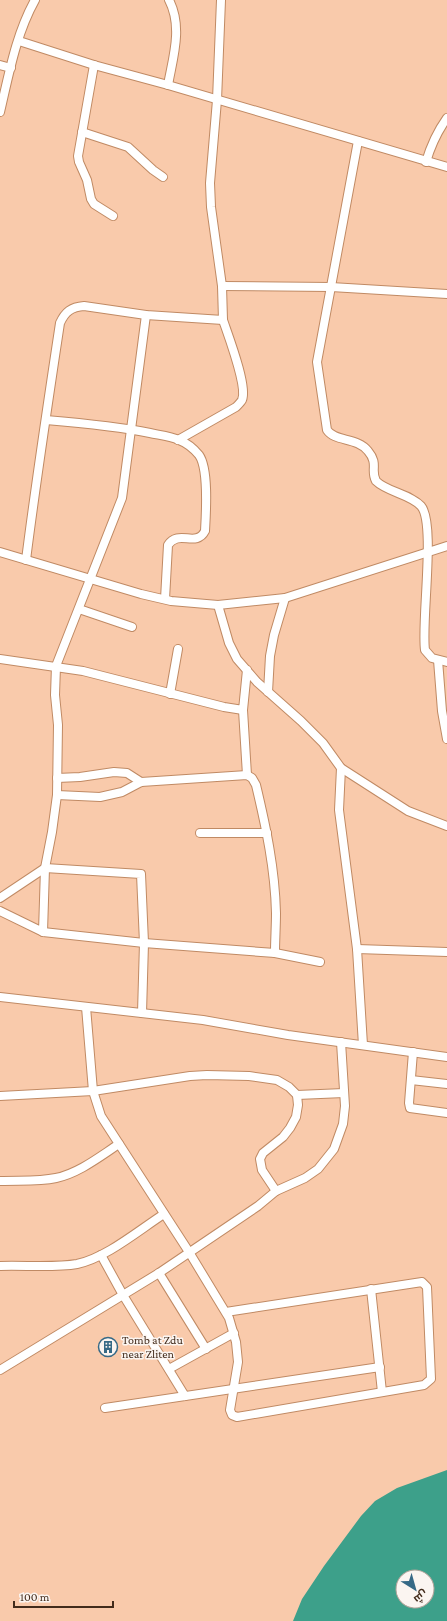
<svg xmlns="http://www.w3.org/2000/svg" width="447" height="1621" font-family="'Crimson Pro',Cairo,serif">
  <style>
    .water { fill: #3da08a; fill-rule: evenodd }
    .lines { fill: none; stroke-linecap: round; stroke-linejoin: round }
    .minor-casing { stroke: #c08a64; stroke-width: 10 }
    .minor { stroke: #fff; stroke-width: 8 }
    .labels { text-anchor: middle; stroke-width: 3; stroke-linejoin: round; paint-order: stroke }
    .poi-label { font-size: 12px; fill: #422b1b; stroke: #fbf5f1; text-anchor: start }
  </style>
  <rect width="100%" height="100%" fill="#f9caab"/>
  <path class="water" d="M447,1470v151h-154l9,-22 22,-33 37,-50 14,-15 22,-13zM403,1577h24v24h-24z"/>
  <g class="lines">
    <g class="minor-casing">
      <g id="minor">
        <polyline points="19,41 94,65 168,85 447,167"/>
        <polyline points="0,65 11,68"/>
        <polyline points="94,65 78,156 79,162 87,180 91,199 94,204 113,216"/>
        <path d="M168,85c5,-28 15,-58 1,-85"/>
        <path d="M0,112c9,-38 16,-78 35,-112"/>
        <polyline points="82,132 128,147 153,170 163,177"/>
        <path d="M358,141l-41,221 10,68c8,12 30,7 41,21 11,13 2,19 8,30 11,11 34,13 45,25 15,17 0,115 4,144l7,8 15,4"/>
        <path d="M426,162c5,-17 11,-30 21,-44"/>
        <polyline points="222,286 331,287 447,294"/>
        <path d="M46,420c35,3 70,6 104,13 9,2 20,3 29,7 8,3 15,9 20,15 10,14 7,58 6,76 -9,17 -26,-2 -37,14l-3,54"/>
        <path d="M178,440l58,-33c2,-2 5,-5 6,-7 6,-13 -14,-65 -19,-80"/>
        <polyline points="0,552 141,594 171,601 218,605 285,598 447,546"/>
        <path d="M26,560c10,-79 22,-158 34,-237 5,-11 11,-16 24,-17l62,9 77,5 -1,-34 -11,-79 -1,-24 7,-83 4,-100"/>
        <polyline points="218,605 229,643 237,659 257,682 301,721 323,743 341,768 339,810 357,949 363,1045"/>
        <polyline points="79,609 132,627"/>
        <polyline points="0,659 83,671 224,707 243,710 247,670"/>
        <polyline points="438,660 442,711 447,739"/>
        <polyline points="268,692 270,656 274,635 285,598"/>
        <polyline points="170,694 178,649"/>
        <polyline points="243,710 247,775"/>
        <polyline points="341,768 408,811 447,826"/>
        <polyline points="57,778 80,777 114,772 127,773 141,782"/>
        <path d="M57,795l43,2 22,-5 19,-10 106,-7 5,3 4,7c10,42 19,84 20,128 0,13 -1,27 -1,40"/>
        <polyline points="200,833 267,833"/>
        <polyline points="0,898 45,868 141,874 144,943 142,1013"/>
        <polyline points="0,911 43,932 45,868 52,832 57,795 58,725 55,695 56,666 122,498 146,315"/>
        <polyline points="43,932 144,943 275,953 320,962"/>
        <polyline points="357,949 447,952"/>
        <polyline points="0,997 203,1020 288,1035 447,1057"/>
        <polyline points="86,1007 93,1091 101,1116 189,1252 229,1318 236,1342 238,1362 230,1410 232,1415 237,1417 424,1385 431,1379 427,1287 422,1282 226,1312"/>
        <polyline points="413,1052 409,1103 410,1108 447,1113"/>
        <polyline points="411,1080 447,1084"/>
        <polyline points="297,1095 344,1093"/>
        <polyline points="0,1096 93,1091 190,1076 207,1075 249,1076 277,1080 289,1087 297,1095 298,1105 296,1117 290,1128 283,1137 263,1153 260,1159 262,1170 276,1191"/>
        <path d="M0,1181c18,-1 38,1 56,-3 23,-5 43,-21 63,-34"/>
        <polyline points="101,1255 123,1295 185,1396"/>
        <path d="M0,1266c23,-1 55,2 77,-2 29,-6 62,-34 87,-50"/>
        <polyline points="159,1273 206,1349"/>
        <polyline points="371,1289 382,1392"/>
        <polyline points="169,1369 234,1333"/>
        <polyline points="0,1370 159,1273 258,1206 276,1191 305,1178 318,1169 334,1149 343,1124 345,1106 341,1042"/>
        <polyline points="105,1408 380,1367"/>
      </g>
    </g>
    <use href="#minor" class="minor"/>
  </g>
  <defs>
    <g id="building-ring" transform="scale(1)"><circle r="9.5" fill="#fbf5f1" stroke="#366986" stroke-width="1.5"/><path d="M-4-6H4V6H1V3H-1V6H-4ZM-2.5-4.3h1.7v1.8h-1.7ZM.8-4.3h1.7v1.8H.8ZM-2.5-1h1.7V.8h-1.7ZM.8-1h1.7V.8H.8Z" fill="#366986"/></g>
  </defs>
  <g fill-rule="evenodd">
    <use href="#building-ring" x="108" y="1347"/>
  </g>
  <g class="labels">
    <g class="poi-label">
      <text x="122" y="1344">Tomb at Zdu<tspan x="122" dy="14">near Zliten</tspan></text>
    </g>
  </g>
  <g transform="translate(415 1589) rotate(143)"><circle r="19" fill="#fbf5f1" stroke="#b1a49b"/>
  <path d="M0-3L7 15L0 10L-7 15Z" fill="#366986"/>
  <text y="-6" font-size="11" font-weight="bold" text-anchor="middle" fill="#422b1b">ش</text>
  </g>
  <path d="M14 1601v6h99v-6" fill="none" stroke="#422b1b" stroke-width="2"/>
  <text x="20" y="1601" font-size="12" fill="#422b1b" stroke="#fbf5f1" stroke-width="3" paint-order="stroke">100 m</text>
</svg>
